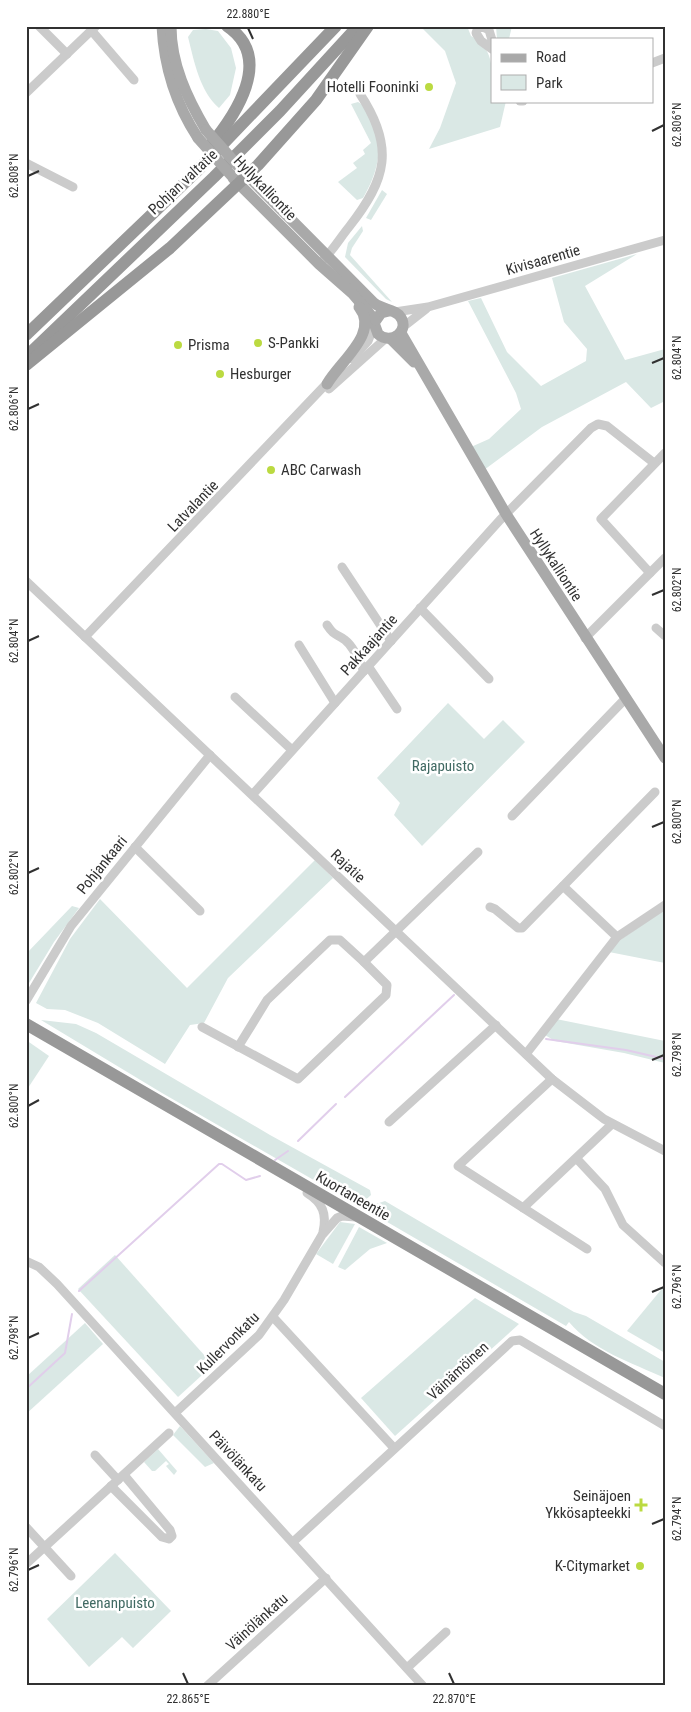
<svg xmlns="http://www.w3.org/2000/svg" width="691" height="1712" font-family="'Roboto Condensed',sans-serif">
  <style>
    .green { fill: #dae8e5 }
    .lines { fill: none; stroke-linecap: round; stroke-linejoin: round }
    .stream { stroke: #e1ceeb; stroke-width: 2 }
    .minor { stroke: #cbcbcb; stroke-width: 9 }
    .major { stroke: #a9a9a9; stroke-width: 11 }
    .highway { stroke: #989898; stroke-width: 12 }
    .major-bridge { stroke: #a9a9a9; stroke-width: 11 }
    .ticks { fill: none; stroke: #313131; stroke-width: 2 }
    .poi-dot { fill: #bbda41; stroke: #fff; stroke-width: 2 }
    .labels { text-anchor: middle; stroke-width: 5; stroke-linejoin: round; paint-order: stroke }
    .poi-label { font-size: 15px; fill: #313131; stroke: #fff; text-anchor: start }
    .street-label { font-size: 15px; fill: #313131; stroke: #fff }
    .park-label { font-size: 15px; fill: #416a63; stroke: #fff }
    .neatline { fill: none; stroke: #313131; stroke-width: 2 }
    .ticks-label { font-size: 12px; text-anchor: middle; fill: #313131 }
  </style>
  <rect width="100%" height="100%" fill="#fff"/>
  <g class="green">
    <path d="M420,26h47l4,10c26,13 21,41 21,65h14l-6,26 -71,22 11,-21 16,-45 -11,-32z"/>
    <polygon points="496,26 512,26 509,39 497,39"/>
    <path d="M206,29l12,2 13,17 5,20 -6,27 -11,13c-19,-16 -25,-47 -31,-71l5,-7z"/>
    <path d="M358,102c6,3 8,8 12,14 16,26 8,57 -7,82l-6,2 -19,-18 19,-14 -4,-5 12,-9 -2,-4 8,-7 -20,-39z"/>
    <polygon points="382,190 387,194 371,220 366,218"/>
    <polygon points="362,226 363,231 352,248 350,255 392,302 386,299 345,257 348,243"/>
    <polygon points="637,254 585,286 625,360 665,349 665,401 651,408 626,382 542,427 484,470 471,447 489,439 521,409 516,393 468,301 481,298 507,352 541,386 586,361 587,349 564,322 552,278"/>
    <polygon points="448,703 484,739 503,720 525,742 422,846 394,815 400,803 377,778"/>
    <polygon points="315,860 333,878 228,978 204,1023 190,1025 165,1064 98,1023 65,1010 47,1009 36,1003 70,939 100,899 187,988"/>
    <polygon points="72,906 79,908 54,942 26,988 26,954"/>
    <polygon points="665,909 665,963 609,952 616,943"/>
    <polygon points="556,1019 665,1041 665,1063 624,1053 555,1041 545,1035"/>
    <polygon points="41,1020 76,1024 96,1033 270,1135 370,1190 371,1195 359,1206 162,1093"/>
    <polygon points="26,1040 49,1056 26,1091"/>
    <path d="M385,1201l189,111 12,4 79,46v16c-33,-15 -73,-28 -96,-56l-3,4 -196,-114 6,-8z"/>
    <polygon points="340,1222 355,1224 333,1264 316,1254"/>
    <polygon points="359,1227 387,1243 370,1249 345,1270 338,1267"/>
    <polygon points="115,1255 213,1365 178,1397 78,1289"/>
    <polygon points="665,1285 665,1353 627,1331"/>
    <polygon points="475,1298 519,1324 395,1436 361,1398"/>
    <polygon points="85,1323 103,1344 26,1414 26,1377"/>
    <polygon points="180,1426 214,1463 205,1467 173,1435"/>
    <polygon points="158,1449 177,1471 174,1475 166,1466 169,1464 166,1461 155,1471 152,1471 144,1462"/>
    <polygon points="115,1553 171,1611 133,1648 122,1637 89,1667 47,1619"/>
  </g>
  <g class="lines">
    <g class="stream">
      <polyline points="546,1039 626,1050 665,1059"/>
      <polyline points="345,1097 454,995"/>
      <polyline points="298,1141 336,1104"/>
      <polyline points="275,1160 288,1151"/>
      <polyline points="79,1291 219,1164 222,1164 246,1180 260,1176"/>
      <polyline points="26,1389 65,1353 72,1314"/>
    </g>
    <g class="minor">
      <polyline points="39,26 67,54"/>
      <polyline points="91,30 134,80"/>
      <polyline points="492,40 489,30 483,27 478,28 476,33 481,41 492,49"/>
      <polyline points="652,63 665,58"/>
      <polyline points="26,93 96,26"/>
      <polyline points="520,101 523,101"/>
      <polyline points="26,163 73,187"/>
      <path d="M323,260c10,-10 17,-22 26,-33 38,-48 46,-80 11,-133"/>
      <polyline points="395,312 428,307 665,240"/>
      <polyline points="403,327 426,309"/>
      <polyline points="352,359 368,341 374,326"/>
      <polyline points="329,389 385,339"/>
      <polyline points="342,567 391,641"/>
      <polyline points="650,573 601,519 665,453"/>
      <polyline points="26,581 552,1079 604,1119 665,1151"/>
      <polyline points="420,608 489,679"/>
      <path d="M327,625c8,12 9,8 18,15 9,7 14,21 19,31"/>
      <polyline points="656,628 665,636"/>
      <polyline points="85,637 330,380"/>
      <polyline points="585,638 665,558"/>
      <polyline points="299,645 335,703"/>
      <polyline points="368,666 397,709"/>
      <polyline points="235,697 292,750"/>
      <polyline points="253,794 500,520 591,428 598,424 607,426 654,463"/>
      <polyline points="512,816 626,698"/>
      <polyline points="135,847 200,911"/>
      <polyline points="563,886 617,937"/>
      <polyline points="490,907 495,909 518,928 522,928 655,792"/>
      <polyline points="26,1001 71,926 210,755"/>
      <polyline points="202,1027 298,1079 386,995 387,985 364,962"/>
      <polyline points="238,1047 267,1000 330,940 340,940 364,962 478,852"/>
      <polyline points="526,1054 617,937 665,905"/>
      <polyline points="552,1079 458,1166 587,1249"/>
      <polyline points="389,1122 496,1025"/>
      <polyline points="577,1159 605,1189 623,1225 665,1263"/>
      <path d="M307,1193c16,10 20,21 16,39"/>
      <polyline points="523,1208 612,1124"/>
      <polyline points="26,1261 39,1267 57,1284 423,1686"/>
      <polyline points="273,1317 394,1448"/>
      <polyline points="175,1413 259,1335 284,1300 322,1235 337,1218 342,1216 356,1217"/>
      <polyline points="95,1455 118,1480"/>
      <polyline points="111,1486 162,1537 169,1539 172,1536 170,1530 124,1475"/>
      <polyline points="26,1527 71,1576"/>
      <polyline points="293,1542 512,1341 520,1340 665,1426"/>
      <polyline points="26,1564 169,1433"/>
      <polyline points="407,1668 446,1632"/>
      <polyline points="207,1686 326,1578"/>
    </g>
    <g class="major">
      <path d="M162,26c2,41 13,77 36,112"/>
      <path d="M171,26c0,38 16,72 35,104"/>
      <path d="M241,169l133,134c7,6 19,6 25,12 13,15 -8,31 -21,19l-4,-11 7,-10 8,-2"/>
      <polyline points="233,178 319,264 352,293 375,320"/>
      <polyline points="401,333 506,514 665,758"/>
      <polyline points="391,339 414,362"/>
      <path d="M327,384c13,-23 53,-51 32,-77"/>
    </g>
    <g class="highway">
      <path d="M209,147c26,-31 66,-89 18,-121"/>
      <polyline points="26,335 196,172 336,26"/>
      <polyline points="30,353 214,177 280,111 358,26"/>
      <polyline points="26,365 170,248 258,165 316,100 368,26"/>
      <polyline points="26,1024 665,1394"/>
    </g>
    <g class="major-bridge">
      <polyline points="206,130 239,167"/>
      <polyline points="198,138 231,175"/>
    </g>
  </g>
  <path class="ticks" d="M248,28l5,11M652,131l12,-6M28,176l11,-5M652,363l12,-5M28,409l11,-5M652,595l12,-5M28,641l11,-5M652,827l12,-5M28,873l11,-5M652,1060l12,-5M28,1106l11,-6M652,1292l12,-5M28,1338l11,-5M652,1524l12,-5M28,1570l11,-5M183,1673l5,11M449,1673l5,11"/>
  <g class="poi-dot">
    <circle cx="429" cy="87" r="5"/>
    <circle cx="258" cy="343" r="5"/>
    <circle cx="178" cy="345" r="5"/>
    <circle cx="220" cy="374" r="5"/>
    <circle cx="271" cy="470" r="5"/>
    <path d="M638.5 1497.5h5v5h5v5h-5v5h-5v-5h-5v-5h5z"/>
    <circle cx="640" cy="1566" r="5"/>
  </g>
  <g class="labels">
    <g class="poi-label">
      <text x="419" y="92" text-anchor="end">Hotelli Fooninki</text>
      <text x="268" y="348">S-Pankki</text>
      <text x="188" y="350">Prisma</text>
      <text x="230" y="379">Hesburger</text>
      <text x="281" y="475">ABC Carwash</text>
      <text x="631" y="1501" text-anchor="end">Seinäjoen<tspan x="631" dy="17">Ykkösapteekki</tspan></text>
      <text x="630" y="1571" text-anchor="end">K-Citymarket</text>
    </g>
    <g class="street-label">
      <text transform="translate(183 182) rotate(-43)" y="5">Pohjan valtatie</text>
      <text transform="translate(265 188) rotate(46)" y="5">Hyllykalliontie</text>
      <text transform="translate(543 260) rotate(-16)" y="5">Kivisaarentie</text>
      <text transform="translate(193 506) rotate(-46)" y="5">Latvalantie</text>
      <text transform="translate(556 565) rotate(57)" y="5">Hyllykalliontie</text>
      <text transform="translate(369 645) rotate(-48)" y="5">Pakkaajantie</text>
      <text transform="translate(102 865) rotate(-51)" y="5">Pohjankaari</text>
      <text transform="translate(348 866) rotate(43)" y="5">Rajatie</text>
      <text transform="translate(353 1196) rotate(30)" y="5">Kuortaneentie</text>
      <text transform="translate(228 1343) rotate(-45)" y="5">Kullervonkatu</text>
      <text transform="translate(458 1371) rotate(-43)" y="5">Väinämöinen</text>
      <text transform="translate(238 1461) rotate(47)" y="5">Päivölänkatu</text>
      <text transform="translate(257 1622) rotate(-42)" y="5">Väinölänkatu</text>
    </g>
    <g class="park-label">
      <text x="443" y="771">Rajapuisto</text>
      <text x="115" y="1608">Leenanpuisto</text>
    </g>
  </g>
  <rect width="691" height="1712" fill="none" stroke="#ffffff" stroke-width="55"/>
  <rect x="491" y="38" width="162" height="65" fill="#ffffff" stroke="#adadad"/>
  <rect x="501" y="54" width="25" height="8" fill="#a9a9a9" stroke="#adadad"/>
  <text x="536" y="62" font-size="15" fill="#313131">Road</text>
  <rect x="501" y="75" width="25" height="15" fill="#dae8e5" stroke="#adadad"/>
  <text x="536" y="88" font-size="15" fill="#313131">Park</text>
  <rect x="28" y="28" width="636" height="1656" class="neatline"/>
  <g class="ticks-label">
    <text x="248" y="18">22.880°E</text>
    <text transform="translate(677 125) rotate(-90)" y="4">62.806°N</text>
    <text transform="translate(14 176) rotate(-90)" y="4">62.808°N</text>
    <text transform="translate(677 358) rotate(-90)" y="4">62.804°N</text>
    <text transform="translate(14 409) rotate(-90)" y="4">62.806°N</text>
    <text transform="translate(677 590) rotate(-90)" y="4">62.802°N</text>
    <text transform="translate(14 641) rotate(-90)" y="4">62.804°N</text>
    <text transform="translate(677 822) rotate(-90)" y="4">62.800°N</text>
    <text transform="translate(14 873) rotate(-90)" y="4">62.802°N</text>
    <text transform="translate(677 1055) rotate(-90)" y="4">62.798°N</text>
    <text transform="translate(14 1106) rotate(-90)" y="4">62.800°N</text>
    <text transform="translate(677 1287) rotate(-90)" y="4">62.796°N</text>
    <text transform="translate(14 1338) rotate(-90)" y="4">62.798°N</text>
    <text transform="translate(677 1519) rotate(-90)" y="4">62.794°N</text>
    <text transform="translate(14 1570) rotate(-90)" y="4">62.796°N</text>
    <text x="188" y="1703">22.865°E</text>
    <text x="454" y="1703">22.870°E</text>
  </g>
</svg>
